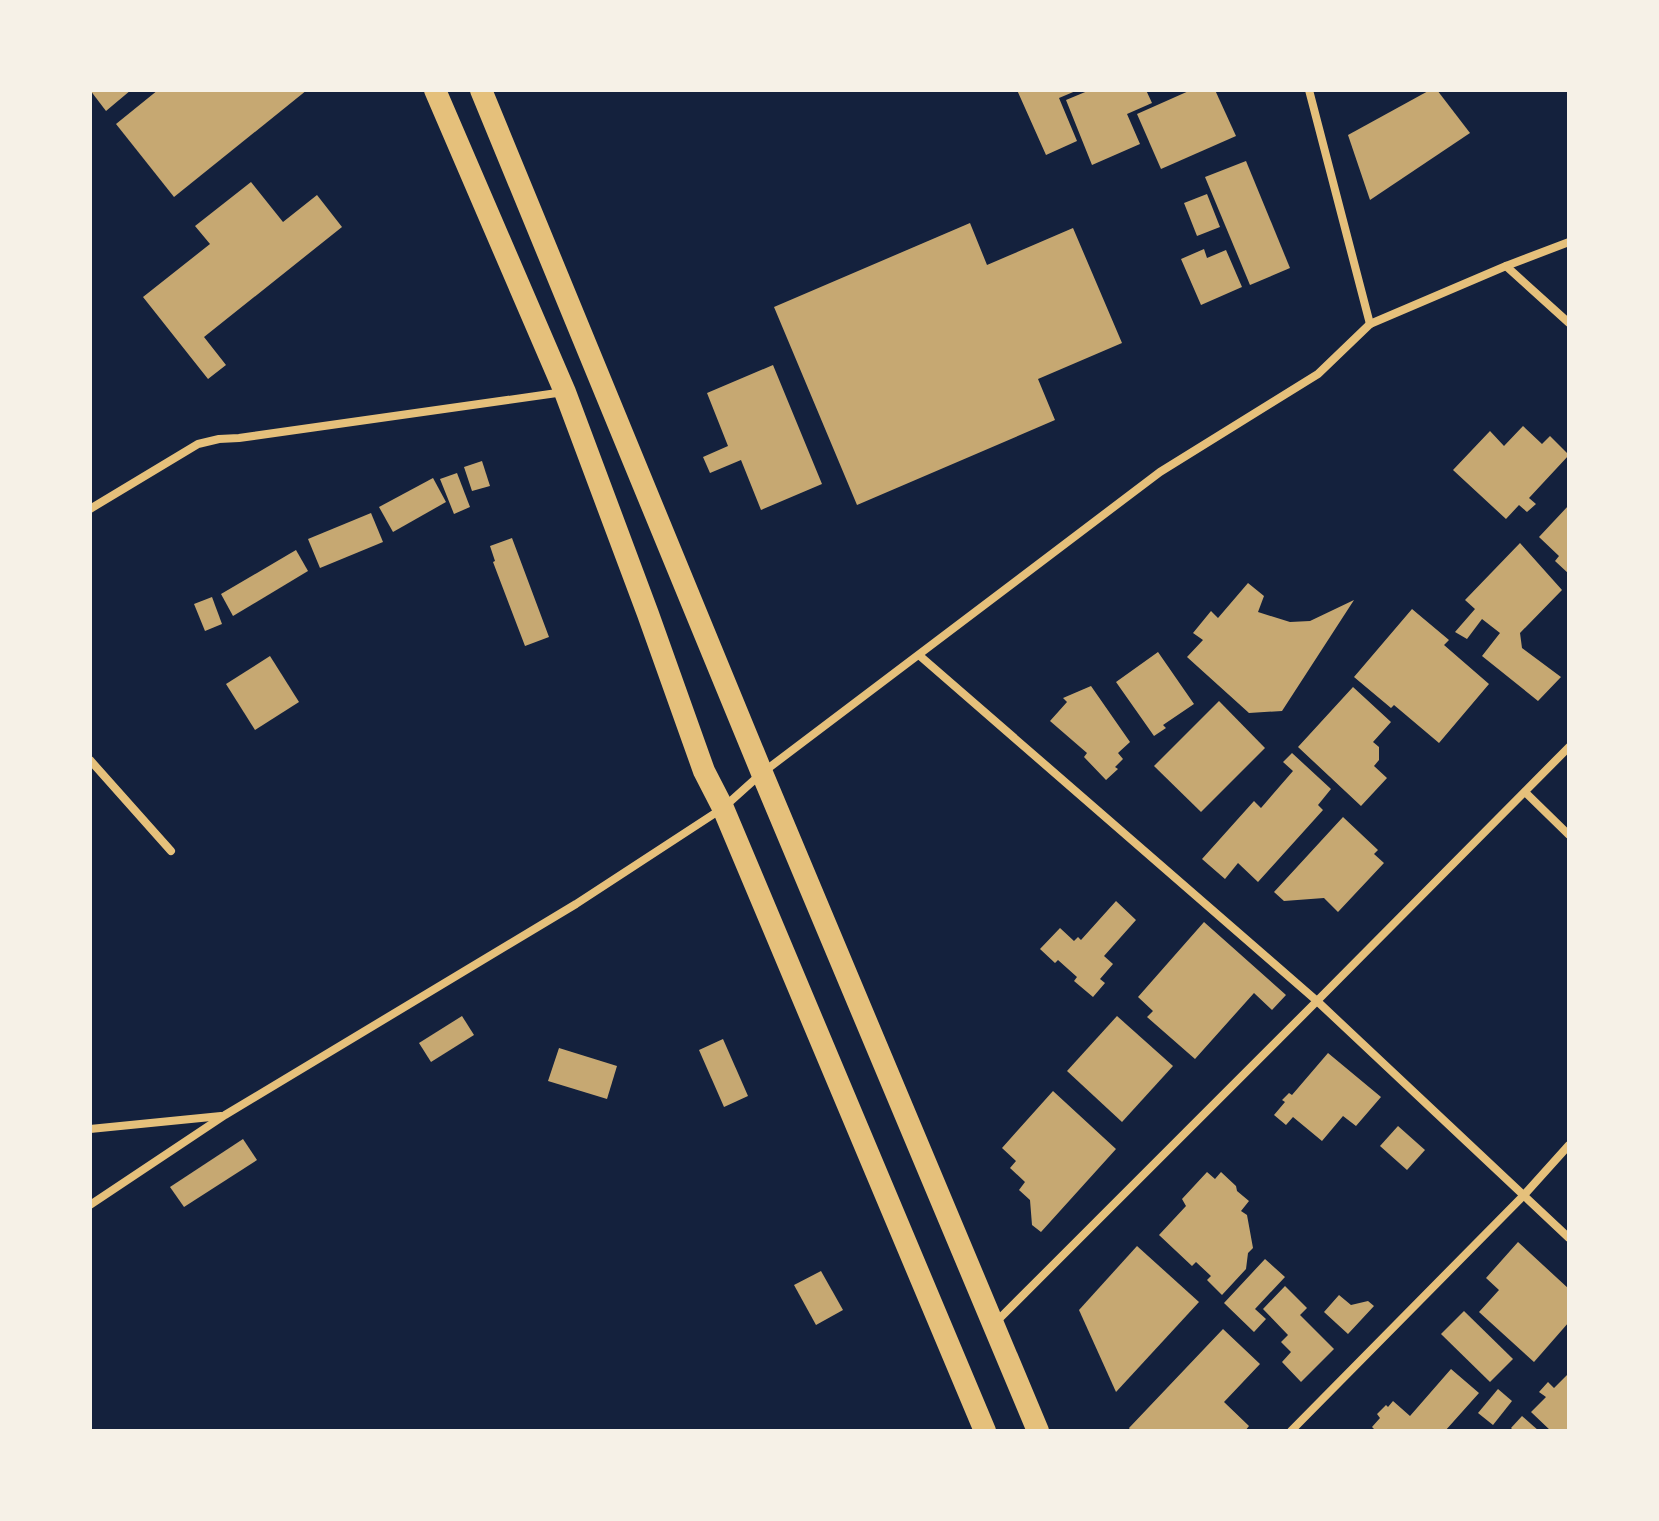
<svg xmlns="http://www.w3.org/2000/svg" width="1659" height="1521" font-family="'Golos Text',sans-serif">
  <style>
    .building { fill: #c6a872 }
    .lines { fill: none; stroke-linecap: round; stroke-linejoin: round }
    .minor { stroke: #e5c07b; stroke-width: 8 }
    .trunk { stroke: #e5c07b; stroke-width: 22 }
  </style>
  <rect width="100%" height="100%" fill="#14213d"/>
  <g class="building">
    <polygon points="90,90 131,90 106,111"/>
    <polygon points="158,90 307,90 174,197 116,124"/>
    <polygon points="1017,90 1078,90 1059,98 1077,141 1046,155"/>
    <polygon points="1090,90 1146,90 1152,103 1127,114 1140,144 1092,165 1066,100"/>
    <polygon points="1191,90 1215,90 1236,136 1161,169 1137,114"/>
    <polygon points="1430,90 1437,90 1470,133 1370,200 1348,135"/>
    <polygon points="1246,161 1290,268 1250,285 1205,177"/>
    <polygon points="251,182 283,222 317,195 342,227 204,337 226,365 208,379 143,297 210,244 195,226"/>
    <polygon points="1207,194 1220,227 1197,236 1184,203"/>
    <polygon points="970,223 987,265 1073,228 1122,343 1038,379 1055,420 857,505 774,307"/>
    <polygon points="1204,249 1207,258 1226,250 1242,287 1201,305 1181,259"/>
    <polygon points="773,365 822,484 761,510 741,460 710,473 703,457 728,446 707,393"/>
    <polygon points="1523,426 1542,444 1550,436 1569,455 1529,498 1536,504 1527,512 1519,505 1506,519 1453,470 1490,431 1504,446"/>
    <polygon points="482,461 490,486 472,491 464,467"/>
    <polygon points="457,473 470,507 454,514 440,479"/>
    <polygon points="433,478 446,502 393,532 379,507"/>
    <polygon points="1569,505 1569,574 1555,561 1559,556 1539,537"/>
    <polygon points="371,513 383,542 320,568 308,539"/>
    <polygon points="512,538 549,637 525,646 493,562 495,561 490,546"/>
    <polygon points="1520,543 1562,590 1520,633 1522,648 1561,677 1538,701 1482,656 1500,633 1482,619 1467,639 1455,632 1475,609 1465,600"/>
    <polygon points="296,550 308,571 233,616 221,594"/>
    <polygon points="1248,583 1264,596 1258,612 1290,622 1310,621 1354,600 1282,711 1249,713 1187,657 1203,640 1193,633 1211,611 1218,618"/>
    <polygon points="212,597 222,624 205,631 194,604"/>
    <polygon points="1412,609 1449,640 1444,645 1489,684 1439,743 1394,705 1391,708 1354,677"/>
    <polygon points="1158,652 1194,704 1163,725 1166,728 1154,736 1116,682"/>
    <polygon points="270,656 299,702 255,730 226,684"/>
    <polygon points="1091,686 1130,742 1118,753 1123,759 1115,767 1118,769 1106,780 1084,757 1087,753 1050,721 1067,702 1063,698"/>
    <polygon points="1353,687 1391,722 1373,742 1379,747 1379,760 1374,766 1387,778 1361,806 1298,747"/>
    <polygon points="1219,701 1265,748 1201,812 1154,766"/>
    <polygon points="1292,753 1331,789 1318,805 1323,810 1258,882 1238,863 1225,879 1202,859 1254,801 1261,808 1293,771 1283,762"/>
    <polygon points="1343,817 1378,850 1374,854 1384,863 1338,912 1324,898 1284,901 1274,892"/>
    <polygon points="1116,901 1136,920 1104,956 1113,964 1100,979 1105,983 1093,997 1074,981 1077,977 1058,960 1055,963 1040,949 1060,928 1074,941 1078,937 1081,940"/>
    <polygon points="1204,922 1286,995 1272,1010 1254,993 1195,1059 1147,1017 1153,1011 1138,997"/>
    <polygon points="462,1016 474,1035 431,1062 419,1043"/>
    <polygon points="1117,1016 1173,1066 1122,1122 1067,1071"/>
    <polygon points="723,1039 748,1096 724,1107 699,1050"/>
    <polygon points="559,1048 617,1066 607,1099 548,1081"/>
    <polygon points="1328,1053 1381,1097 1356,1126 1343,1116 1322,1141 1293,1117 1286,1125 1274,1115 1285,1102 1282,1100 1289,1093 1292,1095"/>
    <polygon points="1053,1091 1116,1149 1041,1232 1032,1225 1030,1200 1019,1190 1025,1182 1010,1168 1016,1161 1002,1148"/>
    <polygon points="1398,1126 1425,1150 1407,1170 1380,1146"/>
    <polygon points="243,1139 257,1160 184,1207 170,1187"/>
    <polygon points="1207,1172 1215,1179 1221,1172 1236,1186 1237,1191 1249,1201 1241,1211 1247,1215 1253,1248 1248,1253 1246,1269 1222,1295 1207,1280 1211,1276 1196,1262 1192,1266 1159,1235 1186,1206 1182,1199"/>
    <polygon points="1518,1242 1569,1289 1569,1322 1534,1362 1479,1312 1499,1290 1486,1278"/>
    <polygon points="1137,1246 1199,1302 1116,1392 1079,1310"/>
    <polygon points="1265,1259 1285,1277 1255,1309 1266,1319 1254,1332 1224,1303"/>
    <polygon points="821,1271 843,1310 816,1325 794,1285"/>
    <polygon points="1285,1286 1307,1308 1300,1315 1334,1349 1301,1382 1282,1362 1291,1352 1281,1342 1288,1335 1263,1309"/>
    <polygon points="1339,1295 1351,1305 1368,1301 1374,1306 1348,1334 1324,1312"/>
    <polygon points="1464,1311 1513,1359 1490,1382 1441,1334"/>
    <polygon points="1223,1329 1260,1364 1224,1402 1249,1426 1245,1431 1131,1431 1129,1428"/>
    <polygon points="1451,1369 1479,1393 1445,1431 1376,1431 1372,1427 1380,1418 1377,1414 1386,1405 1388,1407 1393,1401 1410,1416"/>
    <polygon points="1569,1373 1569,1431 1551,1431 1531,1412 1546,1397 1539,1392 1548,1382 1554,1388"/>
    <polygon points="1498,1389 1512,1401 1493,1425 1478,1413"/>
    <polygon points="1522,1416 1539,1431 1514,1431 1511,1428"/>
  </g>
  <g class="lines">
    <g class="minor">
      <polyline points="1309,90 1370,324"/>
      <polyline points="1506,266 1569,323"/>
      <polyline points="90,509 198,444 219,439 239,438 564,392"/>
      <polyline points="920,656 1317,1001 1569,1238"/>
      <polyline points="90,760 171,851"/>
      <polyline points="1525,792 1569,835"/>
      <polyline points="90,1129 221,1116"/>
      <polyline points="90,1205 225,1115 576,904 723,808 762,773 1160,472 1318,374 1370,324 1506,266 1569,242"/>
      <polyline points="996,1322 1317,1001 1569,747"/>
      <polyline points="1291,1431 1524,1195 1569,1145"/>
    </g>
    <g class="trunk">
      <polyline points="435,90 565,392 648,614 704,771 723,808 985,1431"/>
      <polyline points="481,90 762,773 1038,1431"/>
    </g>
  </g>
  <rect width="1659" height="1521" fill="none" stroke="#f6f1e7" stroke-width="184"/>
</svg>
